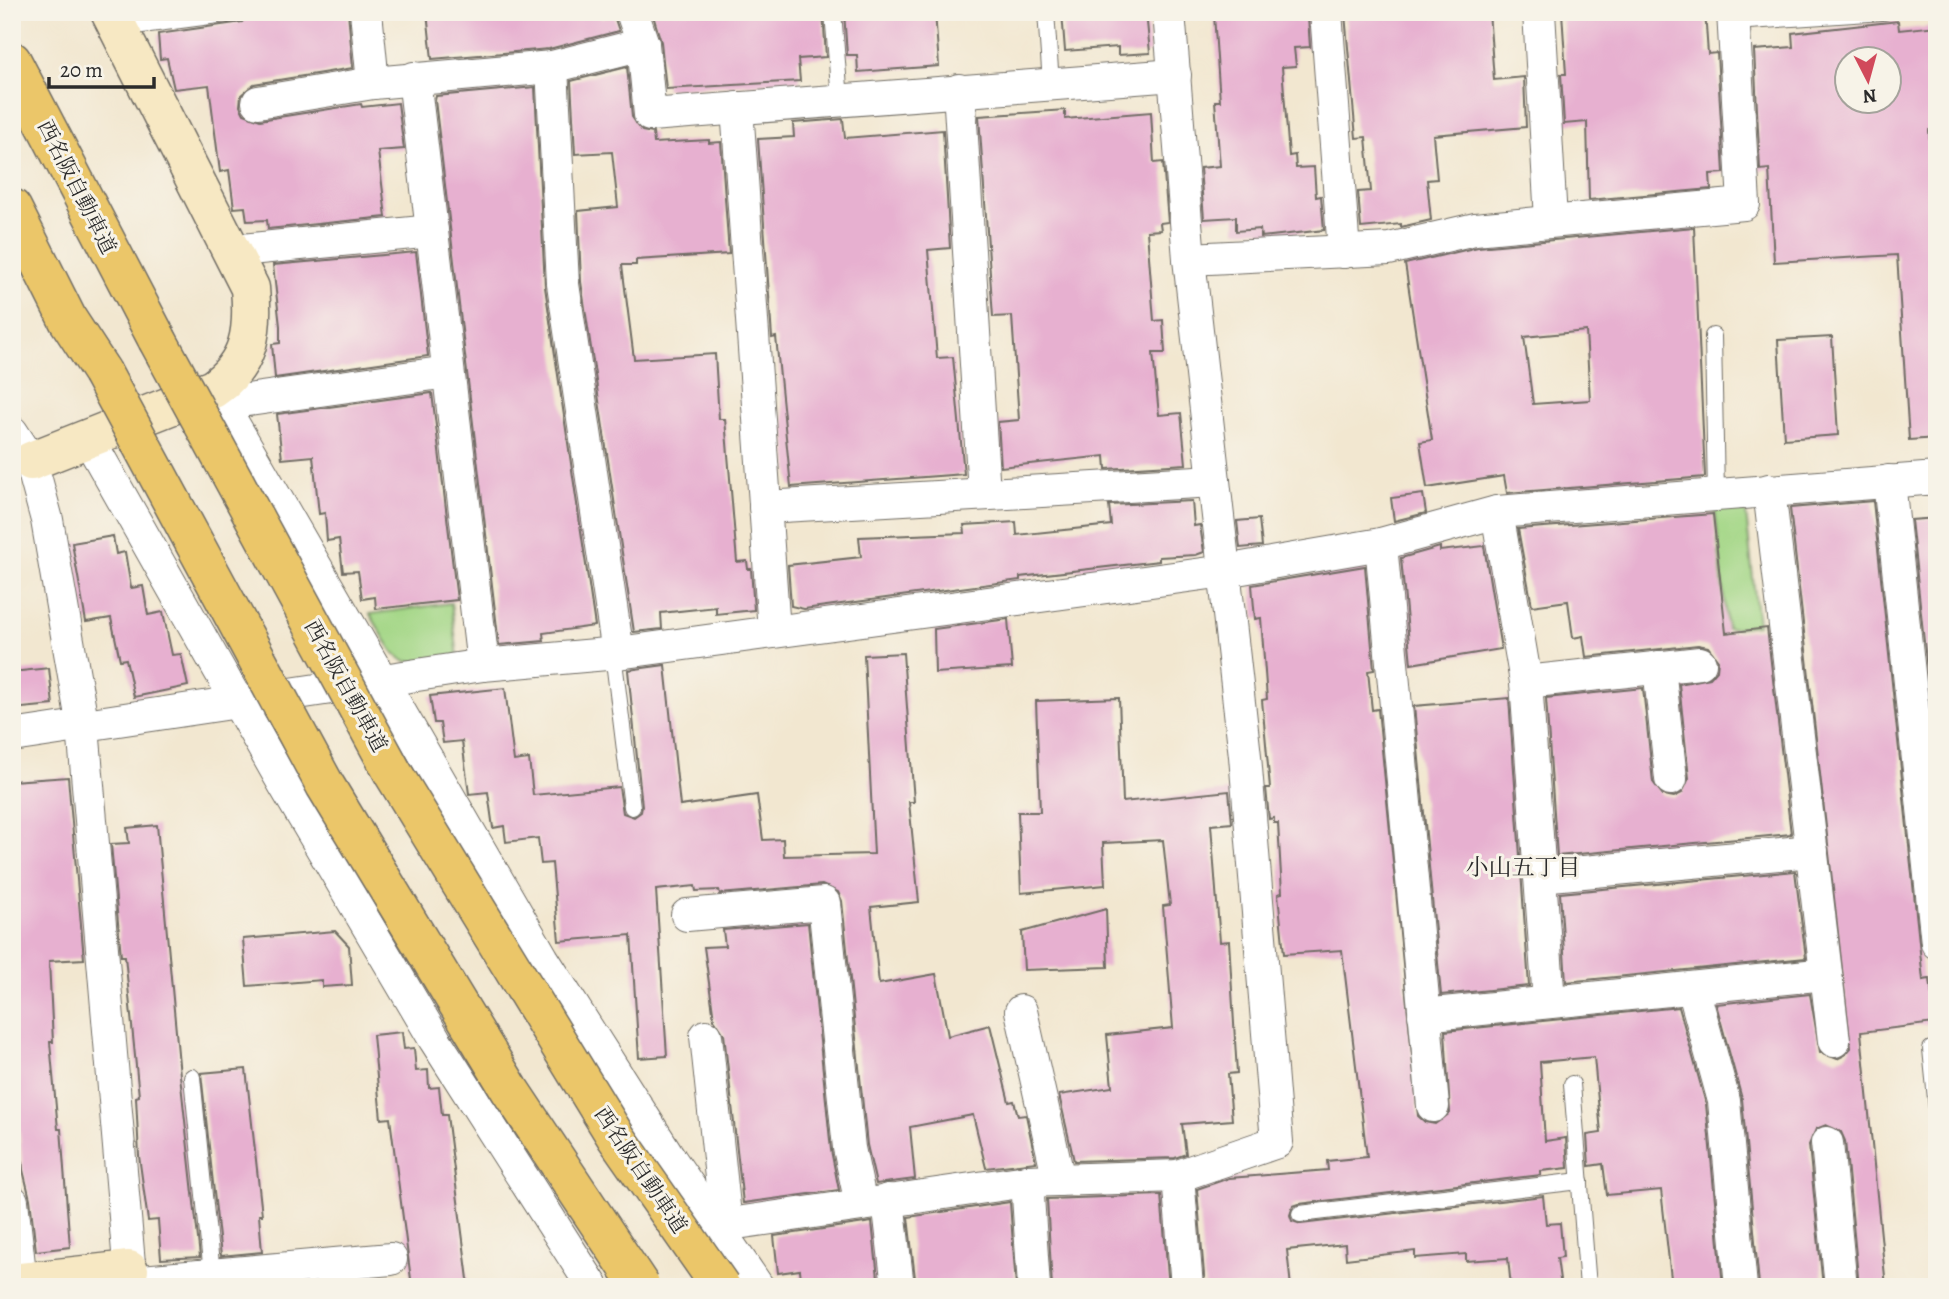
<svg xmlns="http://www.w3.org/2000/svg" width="1949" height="1299" font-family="Alegreya,'Noto Serif JP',serif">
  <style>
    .green { fill: #a4d787; stroke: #688159; stroke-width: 2 }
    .building { fill: #e7b0d0; fill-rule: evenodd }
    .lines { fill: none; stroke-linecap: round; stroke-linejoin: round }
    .lane-casing { stroke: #716d65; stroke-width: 18 }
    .street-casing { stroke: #716d65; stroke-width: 34 }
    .secondary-casing { stroke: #716d65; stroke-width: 41 }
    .highway-casing { stroke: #716d65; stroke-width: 41 }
    .lane { stroke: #fff; stroke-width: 16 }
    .street { stroke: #fff; stroke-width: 32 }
    .secondary { stroke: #f7e8c3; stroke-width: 38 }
    .highway { stroke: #ebc669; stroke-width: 38 }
    .highway-bridge-casing { stroke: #716d65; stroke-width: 41; stroke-linecap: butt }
    .highway-bridge { stroke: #ebc669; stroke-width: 38 }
    .labels { text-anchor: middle; stroke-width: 6; stroke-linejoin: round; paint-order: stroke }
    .street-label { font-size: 21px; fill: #2b2b2b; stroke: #f7f3e8 }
    .neighbourhood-label { font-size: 23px; fill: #2b2b2b; stroke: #f7f3e8 }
  </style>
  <rect width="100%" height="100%" fill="#f7f3e8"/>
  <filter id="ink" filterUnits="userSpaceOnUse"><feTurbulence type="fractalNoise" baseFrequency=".0143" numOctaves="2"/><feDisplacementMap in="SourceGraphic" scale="14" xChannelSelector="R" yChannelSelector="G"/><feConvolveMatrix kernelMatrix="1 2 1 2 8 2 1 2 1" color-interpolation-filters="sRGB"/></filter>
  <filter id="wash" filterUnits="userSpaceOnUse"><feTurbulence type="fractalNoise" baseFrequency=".00686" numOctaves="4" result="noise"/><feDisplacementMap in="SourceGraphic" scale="28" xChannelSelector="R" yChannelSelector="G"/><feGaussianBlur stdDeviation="1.57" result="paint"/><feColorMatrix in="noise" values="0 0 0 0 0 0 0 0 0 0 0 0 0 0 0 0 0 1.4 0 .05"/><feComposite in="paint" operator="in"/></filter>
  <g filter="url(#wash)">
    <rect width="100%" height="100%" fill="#f2e7d0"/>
    <g class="green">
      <polygon points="1735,506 1746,513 1758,625 1727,629 1715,509"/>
      <path d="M451,603l7,54c-65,9 -55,12 -88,-43z"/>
    </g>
    <g id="blocks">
      <g class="building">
        <polygon points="251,12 348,12 353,68 254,84 241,95 240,106 244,114 260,120 361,104 362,107 398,103 404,149 378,151 386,217 268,229 267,220 247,221 245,207 234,208 229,170 220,172 209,85 174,89 167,58 160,59 158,34 242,22"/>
        <polygon points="427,12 599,12 600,18 614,16 619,31 549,49 432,59"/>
        <polygon points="652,12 823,12 826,57 798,59 800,81 666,89 661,42"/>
        <polygon points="844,12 935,12 939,66 858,72 857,55 847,55"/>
        <polygon points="1062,12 1146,12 1150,53 1118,55 1118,47 1065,51"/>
        <polygon points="1254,12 1302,12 1303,17 1308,17 1310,47 1294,48 1296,66 1282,67 1289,156 1295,155 1296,168 1314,167 1316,197 1321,196 1324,230 1261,237 1260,229 1236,231 1236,217 1204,219 1200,168 1220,166 1215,101 1220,101 1214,15"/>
        <polygon points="1374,12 1489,12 1494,80 1524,77 1526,127 1433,135 1437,179 1427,180 1431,220 1401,227 1401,224 1361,228 1358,192 1371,191 1366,137 1356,138 1345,14"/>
        <polygon points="1562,12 1705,12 1708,54 1717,53 1724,173 1710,174 1711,189 1589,200 1587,122 1564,124 1561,74 1566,74"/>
        <path d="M1898,21l1,9 38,-4v103l-8,1 4,57h4v251l-28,2 -12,-185 -123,7 -5,-93 -9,1 -6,-120 39,-3 -1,-14zM1847,60h42v42h-42z"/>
        <polygon points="627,67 632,117 642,131 653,133 654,143 709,140 709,143 721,142 729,254 636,260 636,265 622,265 634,359 715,354 719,419 725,419 737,562 747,561 748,569 751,569 754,610 716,614 716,607 661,613 662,629 634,632 581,282 578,211 618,207 612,152 575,154 571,81"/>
        <polygon points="535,87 545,287 595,626 543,633 544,641 499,645 435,100 436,96"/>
        <polygon points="1065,110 1065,119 1151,112 1154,163 1163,162 1168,222 1160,223 1161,230 1147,231 1154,321 1163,320 1165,353 1153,353 1159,415 1181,413 1186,464 1106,469 1105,456 1001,467 998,422 1019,420 1012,316 993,317 979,116"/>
        <polygon points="843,119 845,138 943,130 950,248 928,250 937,358 953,357 964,474 791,487 776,337 772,338 758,139 794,137 793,123"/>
        <path d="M1694,227l11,250 -198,16 -3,-17 -77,12 -7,-46 12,-2 -27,-176 73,-17zM1586,331l4,69 -57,4 -9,-67z"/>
        <polygon points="416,252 428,356 275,378 272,344 280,343 280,326 273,265"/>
        <polygon points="1832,337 1838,435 1784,439 1778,340"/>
        <polygon points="432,393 457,600 376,609 375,597 362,599 358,571 343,572 339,539 327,541 325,513 319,514 313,456 282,459 277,414"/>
        <polygon points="1423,494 1426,513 1394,521 1391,498"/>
        <polygon points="1192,501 1194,526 1200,525 1204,552 1196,555 1159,557 1159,561 1020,577 1020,580 804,609 791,606 788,565 861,557 859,537 965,533 964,525 1016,522 1017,535 1111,525 1109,505"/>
        <polygon points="1873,501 1923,980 1930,979 1935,1023 1861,1032 1886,1287 1859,1287 1845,1141 1841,1132 1826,1125 1816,1129 1809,1145 1823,1287 1798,1287 1797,1281 1759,1285 1742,1099 1716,1004 1810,994 1820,1052 1837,1059 1845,1055 1851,1048 1790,508"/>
        <polygon points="1713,514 1726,633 1767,628 1791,834 1557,856 1546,698 1643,688 1653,782 1663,795 1674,797 1682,793 1689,778 1679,684 1710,678 1717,670 1718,660 1708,647 1698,645 1586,657 1583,636 1573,638 1568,601 1532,606 1518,529"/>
        <polygon points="1937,518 1937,763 1911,520"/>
        <polygon points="1259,519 1262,546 1240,548 1237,521"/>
        <polygon points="113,536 116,554 125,552 131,588 143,586 148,615 163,612 172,655 181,654 188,686 134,697 126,659 120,660 111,618 86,622 72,543"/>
        <polygon points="1484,546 1501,649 1411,664 1401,558 1440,547 1440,551"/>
        <polygon points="1365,566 1374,670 1368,671 1372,710 1378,709 1418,1116 1425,1122 1435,1124 1450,1113 1445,1031 1679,1007 1706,1104 1723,1287 1672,1287 1661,1190 1607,1195 1603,1164 1589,1166 1587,1135 1601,1133 1594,1057 1540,1062 1545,1141 1566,1138 1568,1168 1541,1171 1541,1175 1299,1204 1293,1206 1290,1215 1292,1221 1301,1224 1543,1196 1546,1224 1560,1223 1563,1257 1557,1258 1561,1287 1511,1287 1508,1258 1466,1261 1466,1254 1415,1258 1415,1251 1346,1259 1345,1244 1287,1250 1291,1287 1205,1287 1197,1189 1229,1178 1328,1170 1327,1161 1367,1157 1342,950 1284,954 1278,894 1282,893 1278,823 1274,823 1274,818 1269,819 1266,788 1270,788 1262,700 1267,699 1261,618 1255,619 1252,585"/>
        <polygon points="1008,619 1012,668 935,673 934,629"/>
        <polygon points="903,653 914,802 909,802 919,902 871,907 879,984 936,974 948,1036 990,1025 1009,1102 1014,1101 1018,1116 1026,1115 1036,1162 986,1168 973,1115 910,1127 915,1179 876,1184 867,1145 842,901 838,892 822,885 720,894 719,890 696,891 695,886 656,890 667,1056 639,1058 631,935 559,941 552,863 541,864 538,838 506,842 504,826 493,828 488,792 469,794 462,741 443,743 440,723 434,723 430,696 505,688 514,761 529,759 533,795 619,787 623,813 634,817 641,812 642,806 628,670 665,665 680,806 757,795 763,840 783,839 784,856 874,854 864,655"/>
        <polygon points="49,668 53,705 12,709 12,672"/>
        <polygon points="1119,698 1123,802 1229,791 1232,823 1211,825 1220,942 1229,941 1237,1073 1228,1074 1232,1120 1182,1124 1186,1154 1175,1158 1074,1161 1059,1095 1112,1087 1107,1035 1173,1028 1163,906 1170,905 1163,840 1103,843 1105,885 1021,893 1018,812 1040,812 1036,701"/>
        <polygon points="1509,698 1529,986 1441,995 1414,706"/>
        <polygon points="68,777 84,959 49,961 53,1042 50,1042 58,1129 61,1129 70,1247 36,1251 30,1199 23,1170 12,1045 12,781"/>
        <polygon points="157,825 180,1075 200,1257 161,1259 158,1220 148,1221 139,1156 136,1097 139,1096 125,956 121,956 111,844 129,843 127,828"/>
        <polygon points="1795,871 1806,958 1566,982 1560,893"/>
        <polygon points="1106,909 1108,967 1024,970 1022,932"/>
        <polygon points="808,923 831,1150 839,1190 743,1203 724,1034 714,1019 704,947 725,946 723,930"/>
        <polygon points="335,931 349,946 352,985 322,987 322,980 247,986 243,939"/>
        <polygon points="402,1032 404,1049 414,1048 416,1071 428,1070 429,1088 439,1087 442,1115 447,1115 469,1287 412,1287 390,1118 381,1119 373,1035"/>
        <polygon points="246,1069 262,1215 259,1215 262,1252 221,1256 201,1073"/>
        <polygon points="1161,1195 1169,1287 1052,1287 1047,1199"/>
        <polygon points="1010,1202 1016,1287 916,1287 908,1217"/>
        <polygon points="872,1222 879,1287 802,1287 800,1270 778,1273 774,1236"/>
      </g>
    </g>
  </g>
  <g filter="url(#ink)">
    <use href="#blocks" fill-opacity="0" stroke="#716d65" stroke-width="2"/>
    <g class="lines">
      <g class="lane-casing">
        <g id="lane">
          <polyline points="833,12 840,100"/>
          <polyline points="1046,12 1051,84"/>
          <polyline points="1733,22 1884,12"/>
          <polyline points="119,28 241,12"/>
          <polyline points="1713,336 1716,495"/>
          <polyline points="613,653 632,807"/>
          <polyline points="1931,1049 1937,1109"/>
          <polyline points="192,1077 212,1274"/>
          <polyline points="1572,1084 1588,1287"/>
          <polyline points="1300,1214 1580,1181"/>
        </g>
      </g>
      <g class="street-casing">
        <g id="street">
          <polyline points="366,12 373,83"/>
          <polyline points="632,12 643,44 650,115 1175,75"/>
          <polyline points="1326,12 1344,252"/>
          <polyline points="1539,12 1551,220"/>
          <polyline points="552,67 563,284 618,653"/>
          <polyline points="414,78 483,665"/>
          <polyline points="959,90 984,493"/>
          <polyline points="258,102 373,83 552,67 643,44"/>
          <polyline points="737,108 774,631"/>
          <polyline points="231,251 432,231"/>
          <polyline points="1189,259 1389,249 1475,229 1744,204 1733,12"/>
          <polyline points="213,389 543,959 671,1160 758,1287"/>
          <polyline points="219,404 448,372"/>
          <polyline points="12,432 31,461 47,520 83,727 131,1287"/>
          <polyline points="88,438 284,784 435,1040 593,1287"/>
          <polyline points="1889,481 1937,943"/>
          <polyline points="1769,490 1834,1041"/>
          <polyline points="765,507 1214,481"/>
          <polyline points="1497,512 1526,682 1549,1002"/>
          <polyline points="1381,544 1433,1106"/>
          <polyline points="1659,667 1671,779"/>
          <polyline points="1526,682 1700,663"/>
          <polyline points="12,736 483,665 618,653 1225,571 1381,544 1497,512 1937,478"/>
          <polyline points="1540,876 1812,851"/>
          <polyline points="687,915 824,903 849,1148 861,1204"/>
          <polyline points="1693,988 1724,1101 1741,1287"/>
          <polyline points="1021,1011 1059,1180"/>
          <polyline points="1424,1015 1826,974"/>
          <polyline points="706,1036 726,1225"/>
          <polyline points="1827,1143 1841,1287"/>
          <polyline points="1178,1176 1187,1287"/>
          <polyline points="1027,1181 1034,1287"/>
          <polyline points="888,1200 898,1287"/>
          <polyline points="12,1201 21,1282"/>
          <polyline points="716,1226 1027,1181 1178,1176 1277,1142 1245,756 1189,259 1169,12"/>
          <polyline points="130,1282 391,1259"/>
        </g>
      </g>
      <g class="secondary-casing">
        <g id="secondary">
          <path d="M31,461l182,-72c37,-26 41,-58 37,-101l-140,-276"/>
          <polyline points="12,1283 129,1270"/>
        </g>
      </g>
      <g class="highway-casing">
        <g id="highway">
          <polyline points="12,61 157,339"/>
          <polyline points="12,208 68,320 102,372"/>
        </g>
      </g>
      <use href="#lane" class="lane"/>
      <use href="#street" class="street"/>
      <use href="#secondary" class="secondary"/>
      <use href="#highway" class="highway"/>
      <g class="highway-bridge-casing">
        <g id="highway-bridge">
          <polyline points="157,339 393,773 616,1137 721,1287"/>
          <polyline points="102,372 325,785 510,1090 641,1287"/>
        </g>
      </g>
      <use href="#highway-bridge" class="highway-bridge"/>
    </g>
  </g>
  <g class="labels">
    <g class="street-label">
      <text transform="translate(77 187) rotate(63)" y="7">西名阪自動車道</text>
      <text transform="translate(346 686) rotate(61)" y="7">西名阪自動車道</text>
      <text transform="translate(641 1170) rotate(56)" y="7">西名阪自動車道</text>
    </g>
    <g class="neighbourhood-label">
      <text x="1523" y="875">小山五丁目</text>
    </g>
  </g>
  <rect width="1949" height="1299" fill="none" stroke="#f7f3e8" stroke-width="42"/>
  <g transform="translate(1868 80) rotate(174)"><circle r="33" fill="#f7f3e8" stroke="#a5a39c" stroke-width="2"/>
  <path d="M0-5L12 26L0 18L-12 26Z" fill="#d1495b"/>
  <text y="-10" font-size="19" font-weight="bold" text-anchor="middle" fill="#2b2b2b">N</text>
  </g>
  <path d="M49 77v10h105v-10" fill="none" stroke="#2b2b2b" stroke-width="3.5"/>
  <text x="60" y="77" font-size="21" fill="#2b2b2b" stroke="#f7f3e8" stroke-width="5" paint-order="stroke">20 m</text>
</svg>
